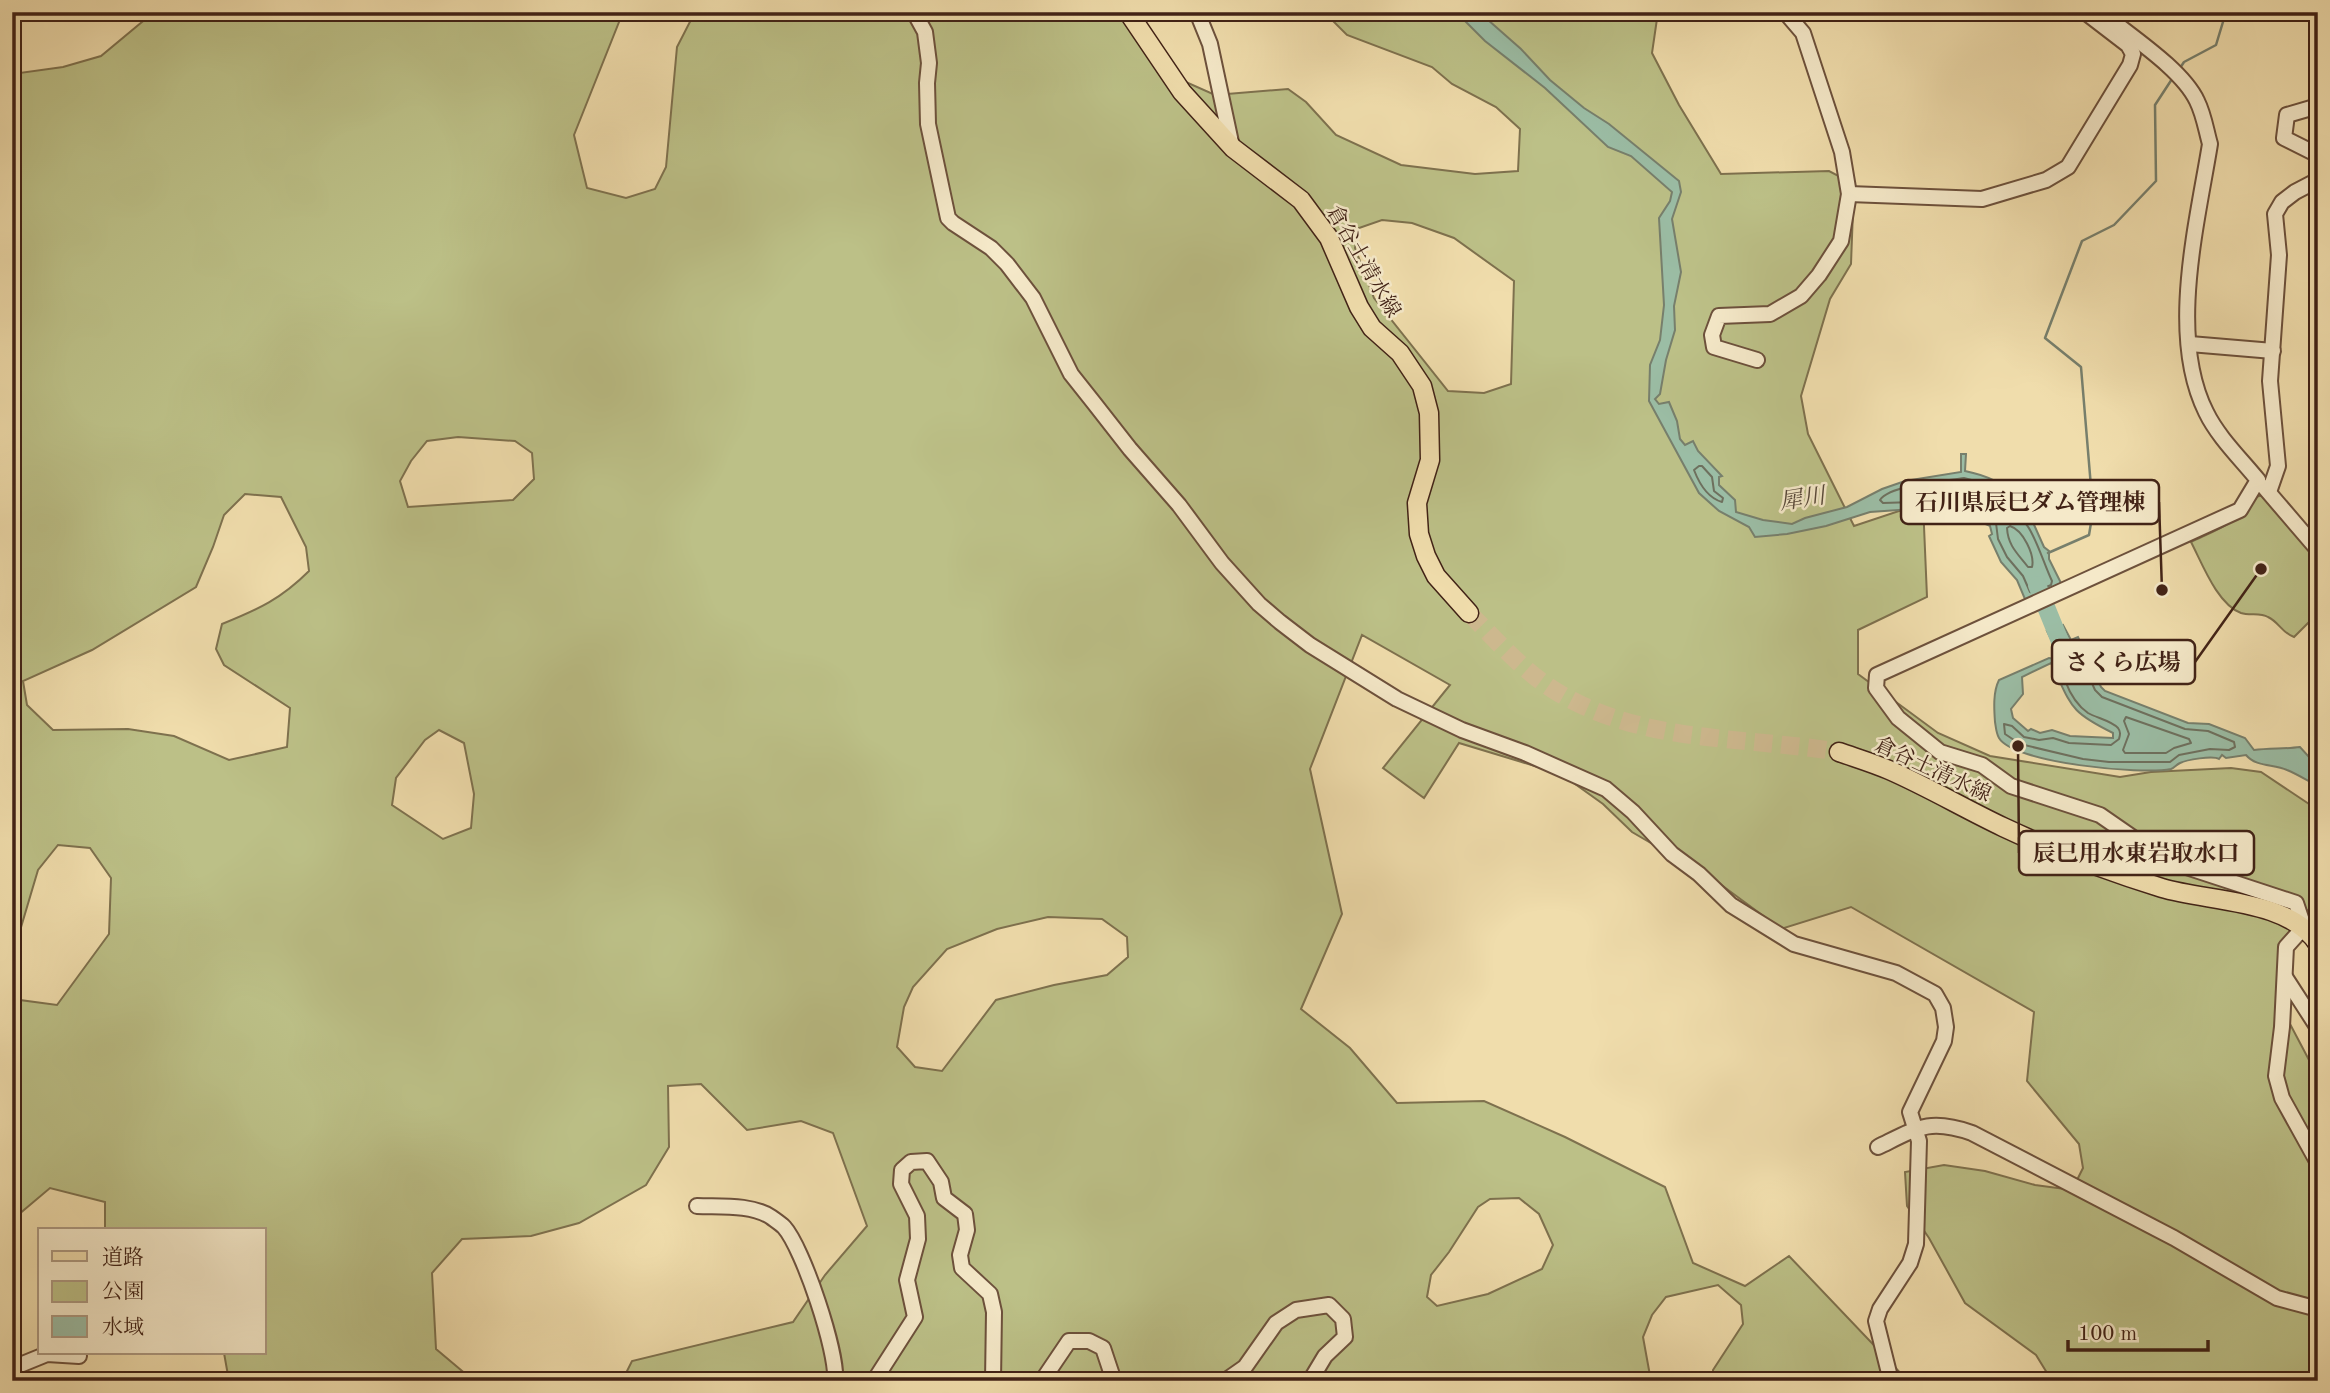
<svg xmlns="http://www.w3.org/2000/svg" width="2330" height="1393" font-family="'Old Standard TT','Noto Serif JP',serif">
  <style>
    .green { fill: #bcc087; stroke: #7e714e; stroke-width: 2; fill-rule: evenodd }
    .water { fill: #9bbda5; stroke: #777f6c; stroke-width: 2; fill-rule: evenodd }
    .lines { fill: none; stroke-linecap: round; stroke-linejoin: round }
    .shore { stroke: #6e705e; stroke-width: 2 }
    .stream { stroke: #777f6c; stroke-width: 2.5 }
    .river { stroke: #9bbda5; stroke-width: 18 }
    .major-tunnel { stroke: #cdb88e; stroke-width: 18; stroke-dasharray: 18 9; stroke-linecap: butt }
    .minor-casing { stroke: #6d513c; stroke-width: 18 }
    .major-casing { stroke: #412216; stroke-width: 21 }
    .minor { stroke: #f5e9c9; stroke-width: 14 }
    .major { stroke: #f0ddac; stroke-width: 18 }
    .labels { text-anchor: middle; stroke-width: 5; stroke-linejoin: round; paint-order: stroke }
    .street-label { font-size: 21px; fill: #412216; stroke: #f5e9c9 }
    .water-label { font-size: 23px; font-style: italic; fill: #58493a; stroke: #f5e9c9 }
    .leader { fill: none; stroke: #412216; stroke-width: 2.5 }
    .callout-dot { fill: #412216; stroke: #f5e9c9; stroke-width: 2.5 }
    .callout { fill: #f5e9c9; stroke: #412216; stroke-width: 2.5 }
    .callout-label { font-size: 23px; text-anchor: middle; font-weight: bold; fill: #412216 }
  </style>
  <rect width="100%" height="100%" fill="#f0ddac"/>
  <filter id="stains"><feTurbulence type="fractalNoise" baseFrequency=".00286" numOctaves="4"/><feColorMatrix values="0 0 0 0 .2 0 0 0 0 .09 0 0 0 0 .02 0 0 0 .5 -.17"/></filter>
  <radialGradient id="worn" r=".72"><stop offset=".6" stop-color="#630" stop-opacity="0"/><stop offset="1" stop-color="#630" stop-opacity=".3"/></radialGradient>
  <g class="green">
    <path d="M154,12h469l-49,123 13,53 39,10 29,-9 11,-22 11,-120 18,-35h433l42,63 45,20 73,-6 18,13 30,33 65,30 74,9 43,-3 2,-42 -24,-22 -44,-23 -20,-17 -85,-32 -23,-23h334l-6,41 27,52 42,69 108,-3 25,13 -3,80 -21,35 -29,97 7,38 46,92 69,-23 4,94 -69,33v44l80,59 52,23 130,21 31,-5 80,-4 30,4 57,38v98l-14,3 -20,28 2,8 4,77 28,53v304h-266l-16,-26 -71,-52 -36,-65 -22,-32 -2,-34 39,-7 41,6 50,14 37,5 11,-22 -4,-24 -52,-63 7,-69 -183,-105 -70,22 -65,-48 -84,-49 -29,-28 -42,-30 -102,-31 -35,55 -41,-30 67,-83 -88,-50 -52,134 32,145 -41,95 49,39 47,55 87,-2 81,36 100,50 28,76 52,23 44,-30 119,125h-195v-11l30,-46 -2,-19 -23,-20 -52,12 -14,18 -9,22 8,44h-1029l10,-20 161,-39 32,-47 42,-49 -34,-93 -32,-12 -54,9 -46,-46 -33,2 1,61 -23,38 -67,38 -48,13 -69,3 -30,34 4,76 38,32h-245l-5,-28h40v-123h-159v-28l-55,-14 -38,32v-221l45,6 52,-71 2,-56 -21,-30 -32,-3 -20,25 -19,64 -7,9v-869l51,-7 38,-11zM1382,220l30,3 42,15 60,43 -3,103 -27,9 -36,-2 -74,-93 -19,-50 4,-20zM458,437l57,4 17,12 2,26 -21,21 -105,7 -8,-26 11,-20 16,-20zM245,494l36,3 25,50 3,24c-28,28 -50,38 -87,53l-6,25 8,16 66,43 -3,39 -58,13 -55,-24 -46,-7 -75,1 -26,-25 -4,-24 69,-31 104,-63 17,-40 11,-32zM439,730l25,13 10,51 -3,34 -28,11 -51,-34 4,-27 29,-38zM1048,917l54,2 25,18 1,20 -21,18 -53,10 -58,15 -54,71 -27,-4 -18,-20 7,-40 9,-20 34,-38 50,-20zM1519,1198l20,16 14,31 -11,24 -54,25 -51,12 -10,-9 4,-22 18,-23 29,-45 12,-8z"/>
    <path d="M2264,495l54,67v51l-24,24c-12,-4 -15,-15 -26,-20 -8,-5 -18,-1 -27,-4 -24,-9 -39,-50 -50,-71 25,-12 50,-20 64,-45z"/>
  </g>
  <g class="water">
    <path d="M1456,12h23l42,37 29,31 34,28 25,16 70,57 2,11 -9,27 9,53 -7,34 1,24 -9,30 -6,34 -5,5 4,5 10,-2 8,19 3,18 5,6 8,-4 5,10 24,25 -3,1v8l16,15 1,12 27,8 29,4 13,-6 42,-11 35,-18 23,-8 56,-9v-18h5l-1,17c20,4 38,11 52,26l2,12 12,9 13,29 5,4v8l14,28 -36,17 -10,-24 -16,-18 -12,-26 3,-2 -2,-8c-21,-9 -27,-12 -52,-10l-4,-5 -21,-2 -43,3 -44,14 -39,8 -32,3 -6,-10 -30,-16 -20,-18 -50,-92 1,-36 10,-25 4,-35 -5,-87 11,-17 2,-9 -41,-36 -23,-9 -63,-59 -60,-47z"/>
    <path d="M2063,625l8,15 7,-3 23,50 4,4 83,32 21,1 36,14 9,12c15,-2 31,-1 46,-3l10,11 -1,7 9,5v16c-10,-5 -21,-12 -31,-16 -14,-6 -31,-3 -41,-15l-20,3 -4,-3 -3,4c-6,-4 -33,1 -39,4 -4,2 -6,5 -9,6 -30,6 -157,-6 -172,-31 -3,-5 -3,-11 -4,-16 -1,-14 -2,-30 4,-42l50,-22 6,1 -3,-18 -5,-10 4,-1 3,5 7,-3 -2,-6zM2051,663c21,43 17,48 62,70v5l-43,-2 -18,-6 -12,3 -9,-4 -3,2 -15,-13 -2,-9 12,-15 -1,-17z"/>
  </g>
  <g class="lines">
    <g class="shore">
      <path d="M1699,466h3l10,11 2,14 9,7 -1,4c-14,-4 -23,-19 -28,-32z"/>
      <path d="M1964,478c18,4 34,10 47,23l2,12c4,6 9,6 13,11 9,10 19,43 26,57l-1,4 -18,8 -3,-1 -7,-16 -16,-19 -9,-18 -2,-16 -12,-9 -15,-4 -27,-1 -7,-5 -21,-2 -31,1 -3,-3c10,-15 65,-19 84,-22z"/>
      <path d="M1964,487c14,3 27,8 38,18v6l-4,2c-9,-5 -16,-9 -27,-11 -12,-3 -24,0 -33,-7l2,-5z"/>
      <path d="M2010,526c13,4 25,29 22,41h-4c-10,-13 -20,-21 -21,-39z"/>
      <path d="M2062,644l14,4 19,42 7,7 83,32 23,2 26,11 1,5 -6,3 -19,-1 -31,6 -9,7h-61l-26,-3 -63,-15 -15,-10 -1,-10 8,2 12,11 15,3 14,-2 16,5 42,2 8,-6c1,-4 2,-7 -1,-11 -6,-7 -21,-10 -30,-15 -19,-13 -33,-49 -26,-69z"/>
      <polygon points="2126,717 2189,739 2191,743 2174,748 2166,753 2125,753 2123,750 2129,734 2124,721"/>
    </g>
    <g class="stream">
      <polyline points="2180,68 2184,62 2216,45 2226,12"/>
      <polyline points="2048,553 2089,535 2093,511 2081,367 2045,338 2082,241 2114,225 2156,181 2155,105 2172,79"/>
    </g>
    <polyline class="river" points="2037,585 2066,656"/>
    <path class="major-tunnel" d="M1469,613c27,27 55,59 88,79 86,52 187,44 282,60"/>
    <g class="minor-casing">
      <g id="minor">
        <polyline points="914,12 925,32 929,63 927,83 928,124 948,218 953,223 991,248 1007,264 1033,298 1071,374 1094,403 1130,449 1179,505 1222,563 1259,604 1280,622 1310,645 1397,699 1462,730 1525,753 1606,789 1633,812 1672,854 1699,874 1731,905 1794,944 1896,973 1935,994 1943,1008 1946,1027 1944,1041 1910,1112 1919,1141 1916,1244 1910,1263 1880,1309 1876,1321 1891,1381"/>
        <polyline points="1197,12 1210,44 1232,147"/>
        <path d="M2101,12c29,24 81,57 96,89 7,14 9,29 13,43 -13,80 -42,192 -4,268 12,25 35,47 52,68l-18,30 -363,165 -1,13 22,30 42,34 42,13 29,21 89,29 65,45 131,43 8,24 -18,20 -4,80 -6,49 6,22 36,65"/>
        <polyline points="2318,106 2287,115 2284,138 2318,155"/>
        <polyline points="1849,194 1982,199 2046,180 2068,167 2130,65 2133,54 2128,45 2085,12"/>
        <polyline points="2190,344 2273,351"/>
        <polyline points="1757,360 1714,347 1712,335 1719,316 1770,314 1801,296 1819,275 1841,241 1849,194 1842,152 1803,33 1785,12"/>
        <polyline points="2264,487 2318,550"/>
        <polyline points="2269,492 2278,466 2270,381 2279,255 2275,214 2282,202 2295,192 2318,180"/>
        <polyline points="2285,977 2318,1028"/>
        <path d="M1878,1147c39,-19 51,-29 94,-14l202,105 103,60 41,11"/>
        <path d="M697,1206c23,1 54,-2 74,11 4,3 10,7 13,10 19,21 54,126 51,154"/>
        <polyline points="12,1360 20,1365 47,1354 79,1356"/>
        <polyline points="874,1381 915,1317 907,1280 918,1239 917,1216 901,1184 902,1170 911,1162 927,1161 941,1182 944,1198 965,1214 967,1230 960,1255 962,1268 990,1294 994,1312 993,1381"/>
        <polyline points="1042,1381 1069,1341 1089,1341 1103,1348 1114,1381"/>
        <polyline points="1225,1381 1245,1367 1276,1323 1296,1310 1329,1305 1343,1319 1345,1337 1325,1356 1310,1381"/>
      </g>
    </g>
    <g class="major-casing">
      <g id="major">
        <polyline points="1128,12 1182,92 1233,148 1301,200 1329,238 1359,307 1372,328 1400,353 1422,386 1429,413 1430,460 1417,503 1419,534 1426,556 1436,576 1469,613"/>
        <path d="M1839,752c17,6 34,11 50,18 39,17 76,39 114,57 51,24 105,44 159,61 47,14 127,11 156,56"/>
      </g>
    </g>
    <use href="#minor" class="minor"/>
    <use href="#major" class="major"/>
  </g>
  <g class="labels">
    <g class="street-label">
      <text transform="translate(1364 261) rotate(60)" y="7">倉谷土清水線</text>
      <text transform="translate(1933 769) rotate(25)" y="7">倉谷土清水線</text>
    </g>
    <g class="water-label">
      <text transform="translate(1802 498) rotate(-9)" y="8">犀川</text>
    </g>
  </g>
  <path class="leader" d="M2162 590L2159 502M2261 569L2195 662M2018 746L2019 853"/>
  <g class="callout-dot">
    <circle cx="2162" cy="590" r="7"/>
    <circle cx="2261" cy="569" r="7"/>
    <circle cx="2018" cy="746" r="7"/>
  </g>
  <g class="callout">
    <rect x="1901" y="480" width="258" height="44" rx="7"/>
    <rect x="2052" y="640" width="143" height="44" rx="7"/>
    <rect x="2019" y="831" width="235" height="44" rx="7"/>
  </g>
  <g class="callout-label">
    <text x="2030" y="510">石川県辰巳ダム管理棟</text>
    <text x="2123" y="670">さくら広場</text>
    <text x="2136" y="861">辰巳用水東岩取水口</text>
  </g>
  <rect width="2330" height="1393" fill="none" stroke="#f0ddac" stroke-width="42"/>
  <rect x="14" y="14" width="2302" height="1365" fill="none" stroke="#412216" stroke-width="3.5"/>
  <rect x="21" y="21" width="2288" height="1351" fill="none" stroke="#412216" stroke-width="2"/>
  <rect x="38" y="1228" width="228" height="126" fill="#f5e9c9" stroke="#ad9981" stroke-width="2"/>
  <rect x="52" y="1251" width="35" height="10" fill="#f0ddac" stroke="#ad9981" stroke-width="2"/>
  <text x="102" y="1264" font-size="21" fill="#412216">道路</text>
  <rect x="52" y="1281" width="35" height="21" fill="#bcc087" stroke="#ad9981" stroke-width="2"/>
  <text x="102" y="1298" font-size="21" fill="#412216">公園</text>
  <rect x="52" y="1316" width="35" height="21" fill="#9bbda5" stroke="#ad9981" stroke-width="2"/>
  <text x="102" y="1334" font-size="21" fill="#412216">水域</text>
  <path d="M2068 1340v10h140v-10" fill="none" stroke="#412216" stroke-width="3.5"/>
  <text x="2078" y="1340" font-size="21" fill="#412216" stroke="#f5e9c9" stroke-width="5" paint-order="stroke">100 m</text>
  <rect width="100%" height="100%" filter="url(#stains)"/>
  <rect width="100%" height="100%" fill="url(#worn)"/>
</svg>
